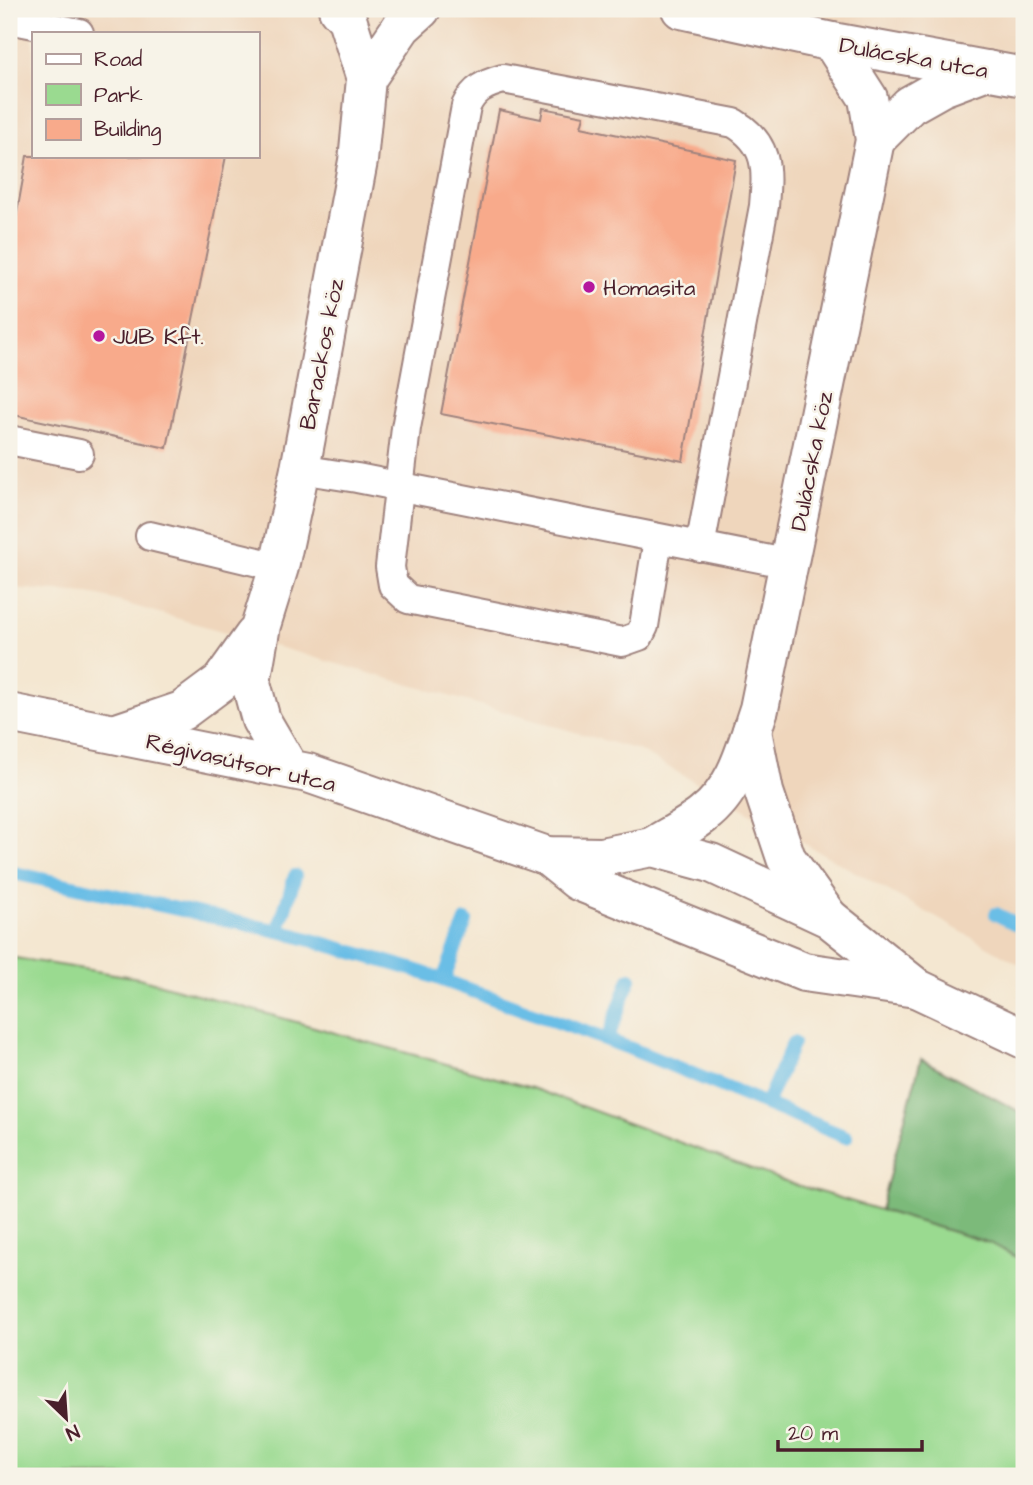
<svg xmlns="http://www.w3.org/2000/svg" width="1033" height="1485" font-family="'Architects Daughter',sans-serif">
  <style>
    .built { fill: #efd6bc; fill-rule: evenodd }
    .green { fill: #9ada90; stroke: #727c5e; stroke-width: 2 }
    .forest { fill: #7bba7a; stroke: #626c52; stroke-width: 2 }
    .lines { fill: none; stroke-linecap: round; stroke-linejoin: round }
    .stream { stroke: #6abee6; stroke-width: 14 }
    .building { fill: #f8aa8b }
    .service-casing { stroke: #9f837e; stroke-width: 32 }
    .minor-casing { stroke: #9f837e; stroke-width: 42 }
    .service { stroke: #fff; stroke-width: 28 }
    .minor { stroke: #fff; stroke-width: 38 }
    .poi-dot { fill: #b5179e; stroke: #f7f3e8; stroke-width: 2.5 }
    .labels { text-anchor: middle; stroke-width: 5; stroke-linejoin: round; paint-order: stroke }
    .street-label { font-size: 23px; fill: #4a1f2b; stroke: #f7f3e8 }
    .poi-label { font-size: 23px; fill: #4a1f2b; stroke: #f7f3e8; text-anchor: start }
  </style>
  <rect width="100%" height="100%" fill="#f7f3e8"/>
  <filter id="ink" filterUnits="userSpaceOnUse"><feTurbulence type="fractalNoise" baseFrequency=".0143" numOctaves="2"/><feDisplacementMap in="SourceGraphic" scale="14" xChannelSelector="R" yChannelSelector="G"/><feConvolveMatrix kernelMatrix="1 2 1 2 8 2 1 2 1" color-interpolation-filters="sRGB"/></filter>
  <filter id="wash" filterUnits="userSpaceOnUse"><feTurbulence type="fractalNoise" baseFrequency=".00686" numOctaves="4" result="noise"/><feDisplacementMap in="SourceGraphic" scale="28" xChannelSelector="R" yChannelSelector="G"/><feGaussianBlur stdDeviation="1.57" result="paint"/><feColorMatrix in="noise" values="0 0 0 0 0 0 0 0 0 0 0 0 0 0 0 0 0 1.4 0 .05"/><feComposite in="paint" operator="in"/></filter>
  <g filter="url(#wash)">
    <rect width="100%" height="100%" fill="#f4e7d1"/>
    <path class="built" d="M9,9h1015v958l-386,-217 -549,-157 -80,-5zM33,33h224v123h-224z"/>
    <polygon class="green" points="9,957 139,978 532,1088 793,1184 990,1243 1024,1261 1024,1476 9,1476"/>
    <polygon class="forest" points="921,1059 1024,1114 1024,1261 990,1243 880,1210"/>
    <g class="lines">
      <g class="stream">
        <polyline points="9,872 287,933 415,970 629,1048 846,1137"/>
        <polyline points="996,914 1024,928"/>
        <polyline points="278,931 295,876"/>
        <polyline points="443,980 466,921"/>
        <polyline points="607,1040 630,979"/>
        <polyline points="766,1104 793,1043"/>
      </g>
    </g>
    <g id="blocks">
      <g class="building">
        <polygon points="543,108 584,116 581,127 736,160 683,461 441,414 499,110 541,119"/>
        <polygon points="27,156 226,156 167,448 9,414 9,258"/>
      </g>
    </g>
  </g>
  <g filter="url(#ink)">
    <use href="#blocks" fill-opacity="0" stroke="#9f837e" stroke-width="2"/>
    <g class="lines">
      <g class="service-casing">
        <g id="service">
          <polyline points="9,19 79,33"/>
          <polyline points="9,440 79,454"/>
          <polyline points="300,469 357,478 790,564"/>
          <polyline points="150,536 279,567"/>
          <path d="M658,539l-14,87 -5,10 -17,6 -214,-43 -15,-14 -3,-18 16,-139 60,-322c8,-17 19,-22 37,-27l231,44c35,21 33,46 30,83l-64,341"/>
        </g>
      </g>
      <g class="minor-casing">
        <g id="minor">
          <polyline points="681,9 832,42 1024,77"/>
          <polyline points="366,79 402,26 421,9"/>
          <polyline points="875,140 910,105 942,87 987,70"/>
          <polyline points="9,713 308,773 547,856 601,857 652,847 711,863 829,918 918,989 1024,1039"/>
          <polyline points="752,731 764,792 786,858 828,917"/>
          <polyline points="117,733 182,711 221,682 254,636"/>
          <polyline points="289,768 261,720 251,683 261,625 279,567 300,469 358,161 366,79 347,19 338,9"/>
          <path d="M652,847c16,-10 36,-20 51,-32 34,-26 43,-68 56,-106l116,-569 -7,-42 -36,-56"/>
          <polyline points="547,856 578,881 804,972 916,988"/>
        </g>
      </g>
      <use href="#service" class="service"/>
      <use href="#minor" class="minor"/>
    </g>
  </g>
  <g class="poi-dot">
    <circle cx="589" cy="287" r="7"/>
    <circle cx="99" cy="336" r="7"/>
  </g>
  <g class="labels">
    <g class="street-label">
      <text transform="translate(914 57) rotate(10)" y="8">Dulácska utca</text>
      <text transform="translate(321 354) rotate(-79)" y="8">Barackos köz</text>
      <text transform="translate(811 461) rotate(-79)" y="8">Dulácska köz</text>
      <text transform="translate(241 762) rotate(13)" y="8">Régivasútsor utca</text>
    </g>
    <g class="poi-label">
      <text x="603" y="295">Homasita</text>
      <text x="113" y="344">JUB Kft.</text>
    </g>
  </g>
  <rect width="1033" height="1485" fill="none" stroke="#f7f3e8" stroke-width="35"/>
  <rect x="32" y="32" width="228" height="126" fill="#f7f3e8" stroke="#b29e9c" stroke-width="2"/>
  <rect x="46" y="54" width="35" height="10" fill="#ffffff" stroke="#b29e9c" stroke-width="2"/>
  <text x="94" y="66" font-size="21" fill="#4a1f2b">Road</text>
  <rect x="46" y="84" width="35" height="21" fill="#9ada90" stroke="#b29e9c" stroke-width="2"/>
  <text x="94" y="102" font-size="21" fill="#4a1f2b">Park</text>
  <rect x="46" y="119" width="35" height="21" fill="#f8aa8b" stroke="#b29e9c" stroke-width="2"/>
  <text x="94" y="136" font-size="21" fill="#4a1f2b">Building</text>
  <g transform="translate(66 1418) rotate(155)" stroke="#f7f3e8" stroke-width="5" paint-order="stroke">
  <path d="M0-5L12 26L0 18L-12 26Z" fill="#4a1f2b"/>
  <text y="-10" font-size="19" font-weight="bold" text-anchor="middle" fill="#4a1f2b">N</text>
  </g>
  <path d="M778 1440v10h144v-10" fill="none" stroke="#4a1f2b" stroke-width="3.5"/>
  <text x="788" y="1440" font-size="21" fill="#4a1f2b" stroke="#f7f3e8" stroke-width="5" paint-order="stroke">20 m</text>
</svg>
